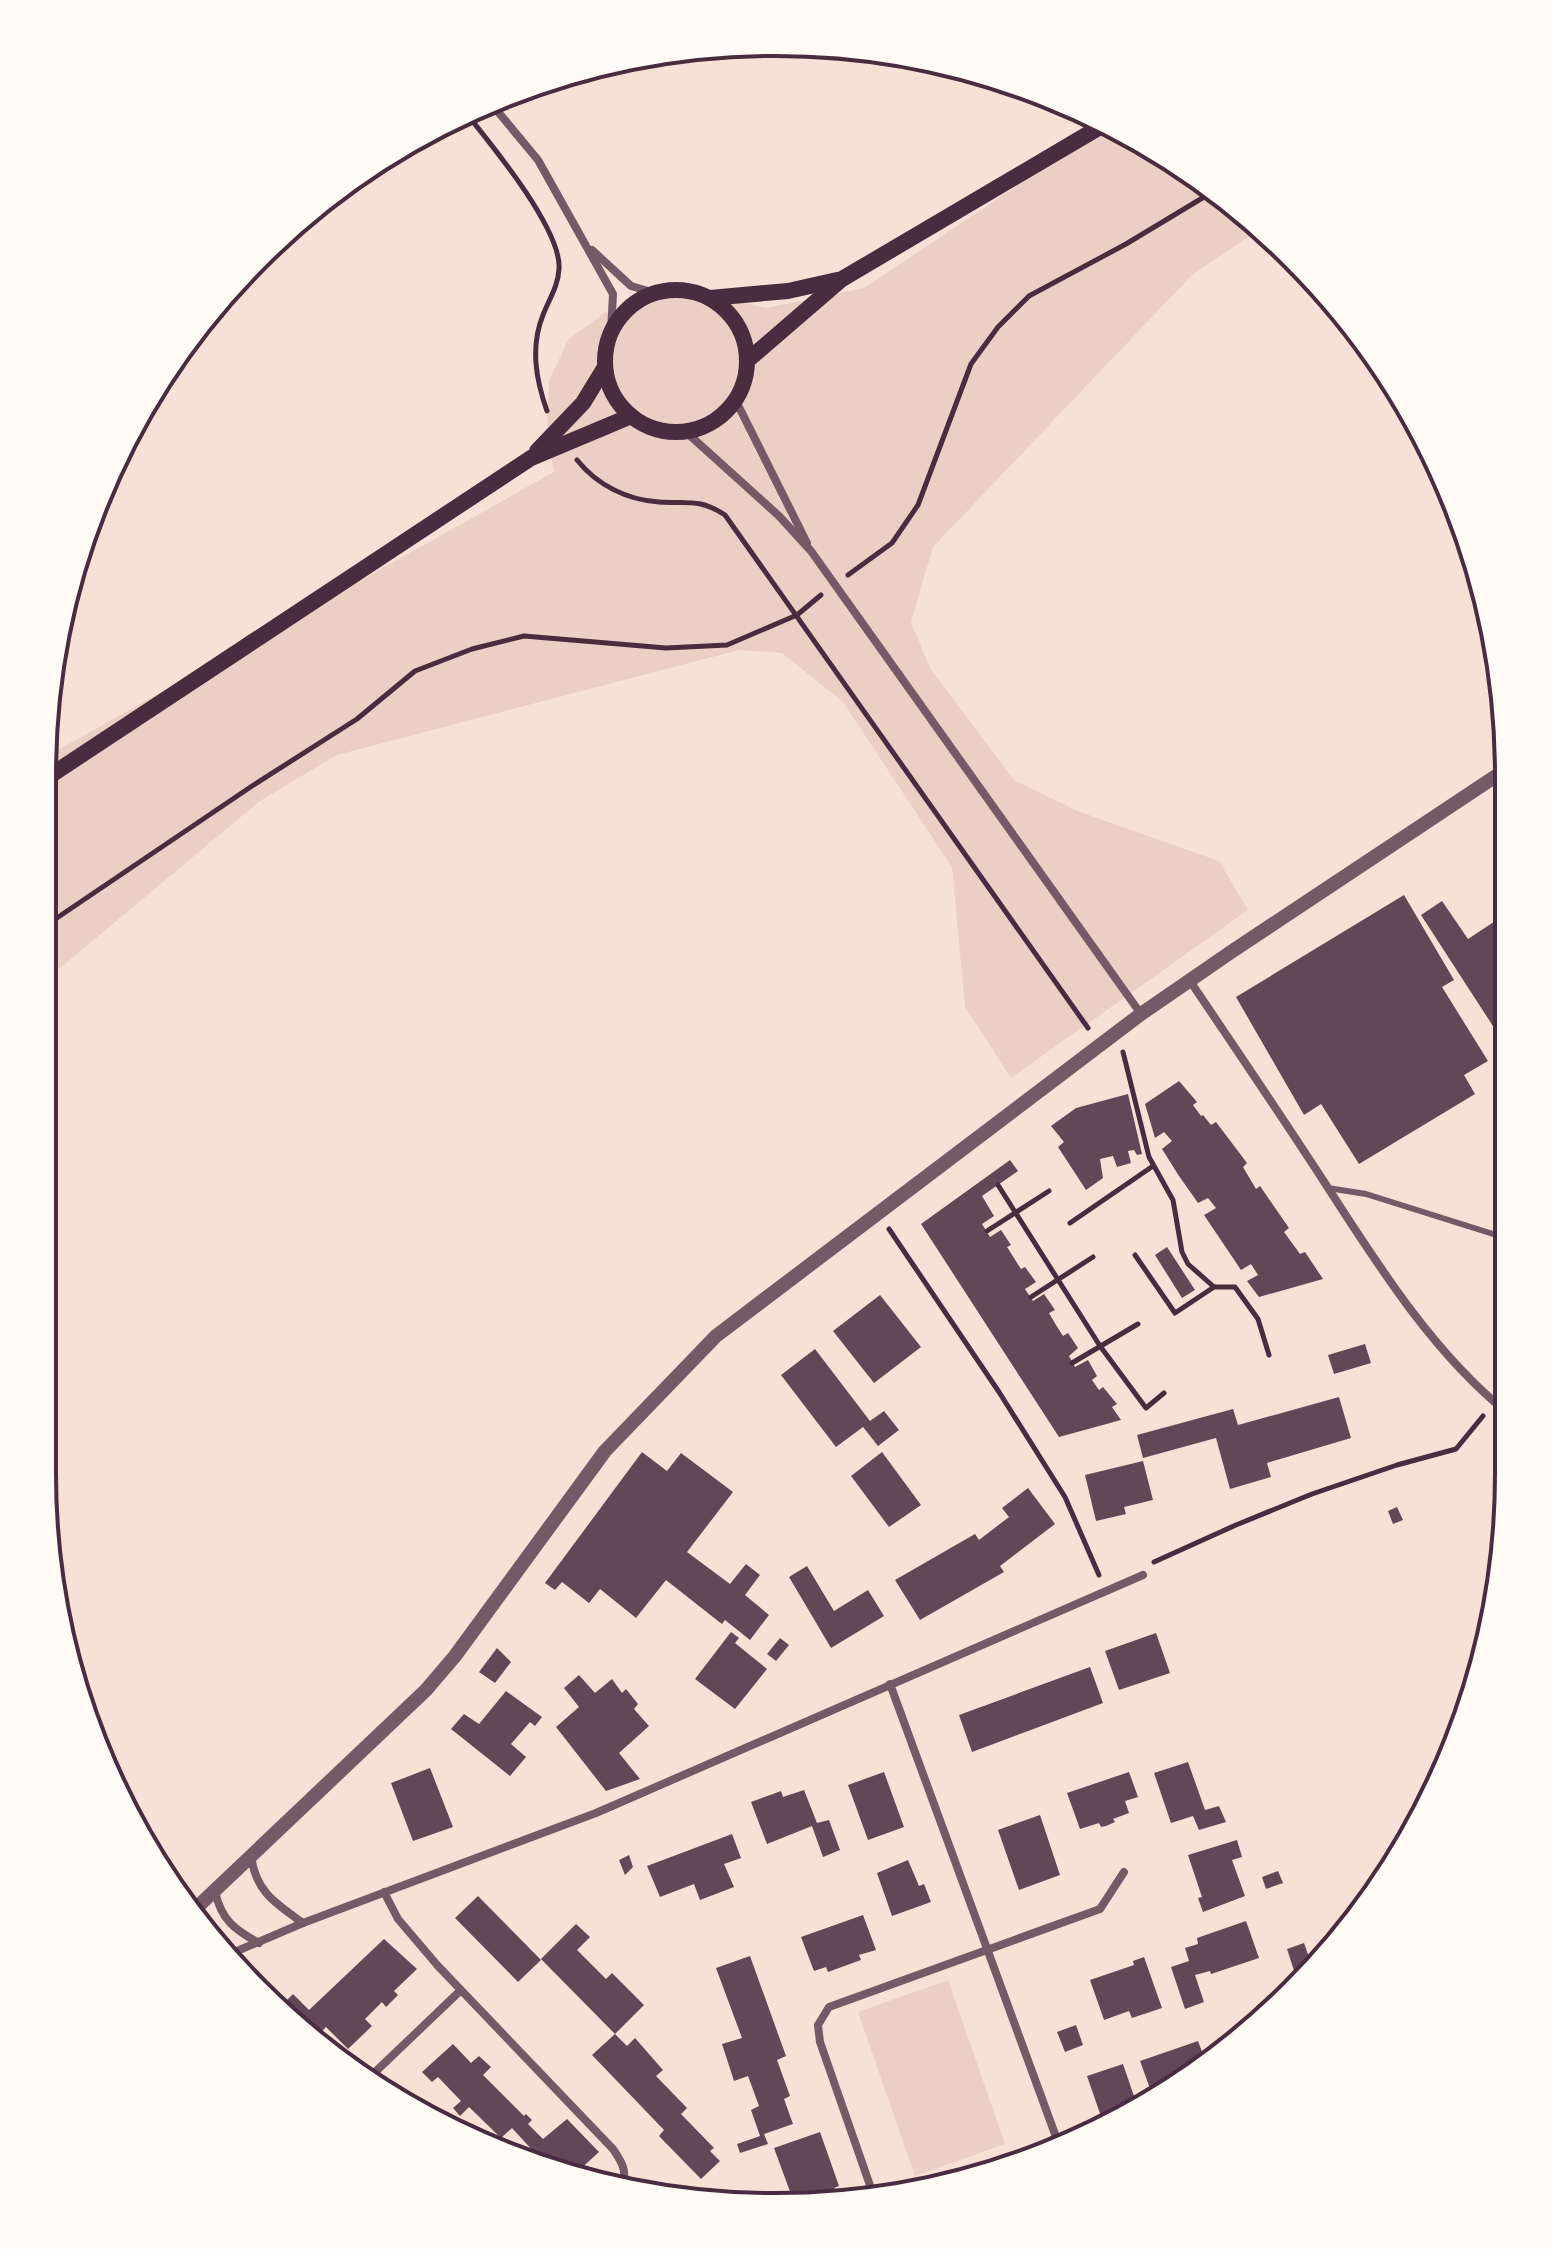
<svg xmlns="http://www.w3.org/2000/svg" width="1551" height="2249" font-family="Bitter,serif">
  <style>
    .green { fill: #ebcfc5 }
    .building { fill: #644757 }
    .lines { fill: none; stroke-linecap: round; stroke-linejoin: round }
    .path { stroke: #4a2c40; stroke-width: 5 }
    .service { stroke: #755966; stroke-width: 6 }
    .minor { stroke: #755966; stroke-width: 8 }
    .tertiary { stroke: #755966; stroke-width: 14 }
    .secondary { stroke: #4a2c40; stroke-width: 16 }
    .rim { fill: none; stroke: #4a2c40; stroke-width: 4 }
  </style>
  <rect width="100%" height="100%" fill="#f7e1d7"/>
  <g class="green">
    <polygon points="1108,125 1183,166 1260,229 1192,275 933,547 911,622 930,668 1014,780 1080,812 1219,861 1248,910 1011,1078 965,1007 952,867 843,702 782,653 739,650 337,755 260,801 42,983 44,758 554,472 547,432 549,381 568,340 604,313 692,291 766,308 864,288"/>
    <polygon points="948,1980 1005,2144 915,2176 858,2012"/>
  </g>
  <g class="building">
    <polygon points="1404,895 1454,980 1442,987 1488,1061 1464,1075 1475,1094 1359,1164 1321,1104 1304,1115 1236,997"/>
    <polygon points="1442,901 1468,939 1509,912 1509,1036 1502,1040 1421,915"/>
    <polygon points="1179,1081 1197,1102 1193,1105 1201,1116 1203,1115 1211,1125 1216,1122 1247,1163 1243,1167 1256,1189 1260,1186 1289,1228 1284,1232 1300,1254 1305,1252 1323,1279 1259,1297 1247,1281 1258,1275 1251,1264 1241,1270 1204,1215 1216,1208 1208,1198 1198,1203 1179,1176 1162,1149 1172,1141 1164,1132 1155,1138 1145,1104"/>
    <polygon points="1128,1094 1142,1154 1137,1155 1134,1150 1128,1151 1131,1163 1117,1167 1113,1156 1100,1159 1103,1178 1086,1190 1058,1147 1064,1142 1051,1126 1076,1108"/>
    <polygon points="1010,1160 1018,1171 982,1196 994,1216 982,1224 990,1237 1001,1230 1011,1245 1007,1247 1021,1269 1025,1267 1036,1282 1025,1289 1033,1301 1044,1294 1055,1310 1049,1313 1056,1325 1063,1336 1068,1333 1078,1348 1069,1356 1075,1367 1088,1360 1097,1376 1092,1380 1099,1390 1103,1387 1117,1404 1112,1407 1121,1420 1059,1437 921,1224"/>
    <polygon points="1167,1247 1195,1290 1182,1298 1155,1255"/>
    <polygon points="880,1295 921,1347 874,1383 833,1331"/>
    <polygon points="1365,1344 1371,1363 1334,1374 1328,1355"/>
    <polygon points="815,1349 870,1421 884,1411 899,1430 878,1446 863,1427 836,1447 781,1375"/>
    <polygon points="1339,1397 1351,1438 1267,1463 1271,1477 1230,1489 1216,1438 1143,1458 1137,1435 1233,1409 1238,1425"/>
    <polygon points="642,1452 667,1471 681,1453 733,1492 687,1552 730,1584 746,1564 760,1575 745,1595 769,1615 750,1640 725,1620 722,1624 718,1621 666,1580 636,1618 600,1589 589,1603 562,1582 555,1590 545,1583"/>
    <polygon points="882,1452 921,1505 889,1527 851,1476"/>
    <polygon points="1143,1461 1153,1500 1124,1507 1126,1514 1096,1521 1085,1475"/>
    <polygon points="1028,1488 1055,1524 1000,1566 1004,1572 920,1620 895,1580 975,1534 979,1540 1009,1517 1002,1508"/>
    <polygon points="1397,1507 1403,1520 1393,1524 1388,1511"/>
    <polygon points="807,1566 834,1611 868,1590 884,1616 831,1648 789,1577"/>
    <polygon points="731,1632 739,1638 735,1643 767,1669 735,1709 695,1679"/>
    <polygon points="1156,1633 1170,1673 1119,1690 1105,1651"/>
    <polygon points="780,1638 789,1645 776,1661 767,1654"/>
    <polygon points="497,1648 511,1662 495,1683 479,1672"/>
    <polygon points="1090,1667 1103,1703 972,1752 959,1715"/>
    <polygon points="579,1675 595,1693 612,1679 622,1693 626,1689 638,1704 634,1709 649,1726 619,1753 640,1779 606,1791 556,1727 579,1707 564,1688"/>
    <polygon points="506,1691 542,1717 535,1726 530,1722 511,1744 526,1757 510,1776 451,1729 464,1714 479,1724"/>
    <polygon points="1188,1762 1205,1810 1219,1806 1226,1822 1199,1830 1193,1816 1171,1823 1154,1773"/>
    <polygon points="430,1768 453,1827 413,1841 391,1783"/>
    <polygon points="884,1772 904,1827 868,1840 848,1785"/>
    <polygon points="1129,1772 1138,1797 1125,1801 1129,1813 1113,1819 1115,1822 1106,1826 1101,1827 1099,1823 1080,1829 1067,1793"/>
    <polygon points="804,1790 817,1823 829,1820 840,1850 823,1857 812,1826 767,1844 751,1802 781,1791 783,1797"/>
    <polygon points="1040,1815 1060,1875 1019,1890 998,1830"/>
    <polygon points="732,1834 741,1858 724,1864 734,1887 700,1900 694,1884 660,1897 647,1866"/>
    <polygon points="1237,1840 1242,1857 1232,1860 1245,1896 1203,1912 1198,1898 1202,1897 1188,1855"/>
    <polygon points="629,1855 633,1867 625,1875 619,1860"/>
    <polygon points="908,1860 919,1886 924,1884 931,1902 892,1916 877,1873"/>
    <polygon points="1278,1871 1283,1883 1266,1889 1262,1877"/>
    <polygon points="478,1896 541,1960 518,1982 455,1918"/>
    <polygon points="863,1915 876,1950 859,1955 861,1960 828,1972 826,1967 814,1971 801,1937"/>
    <polygon points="1246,1921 1259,1958 1211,1974 1210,1971 1195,1975 1204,2002 1185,2009 1171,1967 1189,1961 1185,1948 1198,1944 1197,1938"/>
    <polygon points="576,1924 590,1937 577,1950 606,1979 612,1973 644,2005 615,2034 541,1959"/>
    <polygon points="384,1939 417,1969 394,1991 398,1995 386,2007 382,2002 365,2019 372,2026 348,2049 326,2027 314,2039 292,2025 278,2009 293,1994 309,2010"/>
    <polygon points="1304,1943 1313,1969 1299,1986 1287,1949"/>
    <polygon points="750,1956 786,2056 777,2060 790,2096 784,2099 793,2124 764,2134 768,2144 740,2153 737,2144 760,2136 751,2110 759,2106 748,2076 734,2081 722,2044 742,2038 716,1968"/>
    <polygon points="1144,1957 1162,2008 1132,2018 1129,2011 1104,2020 1090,1980 1134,1965 1133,1961"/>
    <polygon points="1076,2025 1083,2045 1065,2052 1057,2032"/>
    <polygon points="615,2034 627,2046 635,2038 663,2070 656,2076 687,2108 681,2114 714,2148 710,2151 720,2161 701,2179 659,2136 664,2130 592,2055"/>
    <polygon points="1198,2041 1204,2057 1152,2094 1140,2061"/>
    <polygon points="453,2044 471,2063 479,2056 491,2067 483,2075 524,2116 526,2114 532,2120 528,2124 543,2139 567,2119 599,2152 576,2173 546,2165 512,2128 501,2138 469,2107 460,2116 453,2108 461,2101 438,2077 432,2082 422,2072"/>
    <polygon points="1123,2064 1137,2105 1105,2128 1087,2076"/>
    <polygon points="820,2132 839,2186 834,2188 837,2196 792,2197 774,2148"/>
    <polygon points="1013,2157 1014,2160 978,2173 976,2169"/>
  </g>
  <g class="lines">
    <g class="path">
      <path d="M466,113c25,31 96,117 93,156 -1,18 -10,30 -16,46 -13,32 -7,65 4,96"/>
      <path d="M577,460c20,25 50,40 82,42 29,2 40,-4 66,13l363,513"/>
      <polyline points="848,575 892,543 918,505 971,364 998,327 1029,296 1126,244 1214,191"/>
      <polyline points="42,928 252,786 357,719 415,671 472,649 524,636 666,648 727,645 797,615 821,595"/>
      <polyline points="1123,1052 1149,1157 1173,1200 1182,1252 1188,1264 1214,1287 1235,1287 1258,1319 1269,1355"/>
      <polyline points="998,1185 1100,1346 1146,1408 1164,1393"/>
      <polyline points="1070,1223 1153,1166"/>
      <polyline points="889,1229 999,1392 1065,1497 1099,1575"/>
      <polyline points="987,1231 1049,1191"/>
      <polyline points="1135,1255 1175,1313 1214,1287"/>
      <polyline points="1031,1297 1093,1257"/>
      <polyline points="1072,1363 1138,1324"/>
      <polyline points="1154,1562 1236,1525 1312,1494 1397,1465 1456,1449 1483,1416"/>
    </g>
    <polyline class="service" points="1328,1188 1366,1194 1509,1239"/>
    <g class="minor">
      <polyline points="489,101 538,160 613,294 611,332"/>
      <polyline points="592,250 631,286 655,293"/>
      <polyline points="736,401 807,543"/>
      <polyline points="686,432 779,516 811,551 1141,1014"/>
      <path d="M1190,981c44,65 88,130 131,196 53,82 111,176 188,237"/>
      <polyline points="890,1684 1059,2145"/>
      <path d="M251,1856c5,36 24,47 52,67"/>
      <path d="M215,1891c6,29 20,39 44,52"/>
      <path d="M384,1892l14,27 40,47 175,183c8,12 15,22 9,36"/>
      <polyline points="230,1954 303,1923 596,1813 1143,1575"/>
      <polyline points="372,2075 460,1991"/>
      <polyline points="873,2194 820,2042 818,2025 829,2007 1100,1909 1124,1872"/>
    </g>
    <polyline class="tertiary" points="192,1912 426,1690 455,1656 605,1451 716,1336 1141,1014 1231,952 1508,768"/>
    <g class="secondary">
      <circle cx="676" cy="361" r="71"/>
      <polyline points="710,298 788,291 837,280"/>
      <polyline points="748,360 842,279 1105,124"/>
      <polyline points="537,451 583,403 605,367"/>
      <polyline points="42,781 531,458 631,416"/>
    </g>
  </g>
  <path d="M0 0H1551V2249H0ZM775 56H776A719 719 0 0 1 1495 775V1474A719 719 0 0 1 776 2193H775A719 719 0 0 1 56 1474V775A719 719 0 0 1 775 56Z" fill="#fffaf5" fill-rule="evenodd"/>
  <path class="rim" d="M775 56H776A719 719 0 0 1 1495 775V1474A719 719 0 0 1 776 2193H775A719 719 0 0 1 56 1474V775A719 719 0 0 1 775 56Z"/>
</svg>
